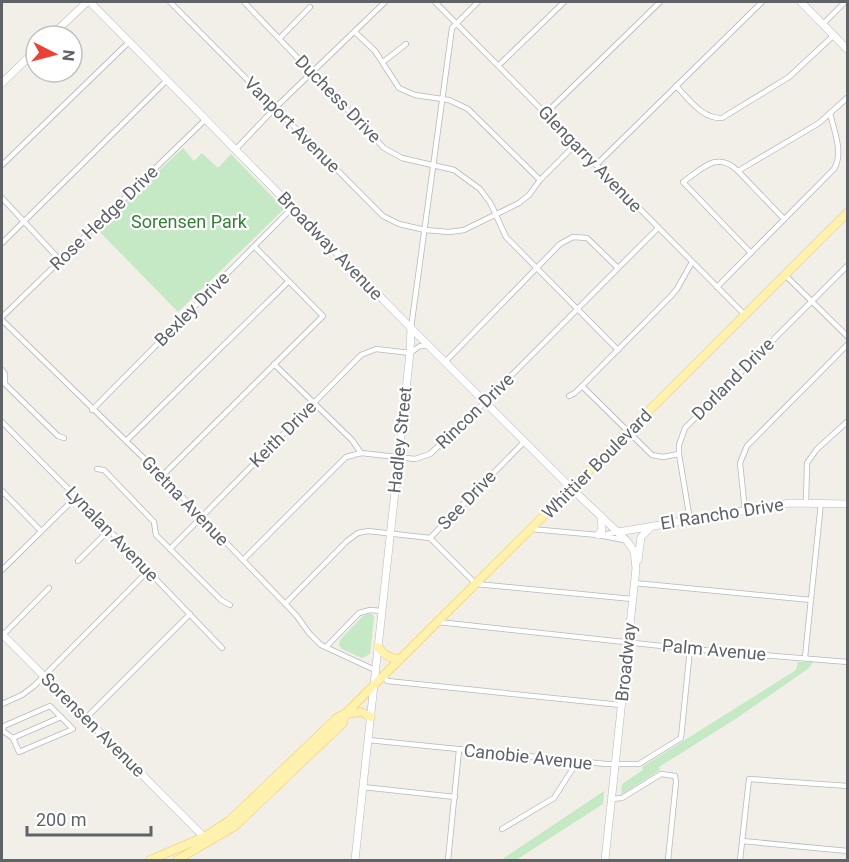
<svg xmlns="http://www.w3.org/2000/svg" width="849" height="862" font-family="Roboto,sans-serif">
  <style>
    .green { fill: #c5e8c5 }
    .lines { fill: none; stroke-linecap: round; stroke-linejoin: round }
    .street-casing { stroke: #b5b8bc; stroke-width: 6 }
    .secondary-casing { stroke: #b6babf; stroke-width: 8 }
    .primary-casing { stroke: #f2c960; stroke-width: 9 }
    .street { stroke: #fff; stroke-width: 4.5 }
    .secondary { stroke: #fff; stroke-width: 7 }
    .primary { stroke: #fff2af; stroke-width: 8 }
    .labels { text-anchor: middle; stroke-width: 4.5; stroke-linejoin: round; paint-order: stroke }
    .street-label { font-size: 18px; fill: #5f6368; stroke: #fff }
    .park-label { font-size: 18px; fill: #348238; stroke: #fff }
  </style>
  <rect width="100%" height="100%" fill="#f1efe8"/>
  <g class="green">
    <polygon points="183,148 194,161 202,153 218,168 231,154 284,209 178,312 97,229"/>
    <polygon points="368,614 372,614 374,617 370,654 362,658 342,649 339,645 340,640 363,616"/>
    <polygon points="798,662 813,662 809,668 737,718 659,767 660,770 621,795 622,784 643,770 642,767 796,670"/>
    <polygon points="604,791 603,804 516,860 501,860"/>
  </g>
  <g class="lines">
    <g class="street-casing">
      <g id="street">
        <polyline points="170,2 383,216 399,224 425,230 449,232 464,230 519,203 529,195 540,180 576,144"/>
        <polyline points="244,2 384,148 402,158 454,170 480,189 491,204 506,237 618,350"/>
        <polyline points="435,2 745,315"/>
        <polyline points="823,24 845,2"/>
        <polyline points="355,32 375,51 399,88 415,95 449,100 468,109 540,180"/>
        <polyline points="280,38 310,7"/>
        <polyline points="383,62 406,44"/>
        <polyline points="499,65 564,2"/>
        <path d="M676,86c13,13 26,33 46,32l67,-41 45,-42"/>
        <polyline points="546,113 660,2"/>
        <polyline points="236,149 275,108 385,2"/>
        <polyline points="2,165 129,42"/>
        <polyline points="596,165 762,2"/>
        <polyline points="738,171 784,219"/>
        <polyline points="2,198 60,260"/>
        <polyline points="2,243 167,80"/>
        <path d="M751,253l-68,-71c19,-13 34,-32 55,-11l81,-48 29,-26"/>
        <polyline points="785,275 848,337"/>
        <path d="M717,287l117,-118c10,-16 0,-38 -4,-56"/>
        <polyline points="2,317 206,119"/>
        <polyline points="2,320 162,476 296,615 309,633 321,645 375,670"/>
        <polyline points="411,328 452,28 478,2"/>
        <polyline points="445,362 560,244 573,237 587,238 618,268"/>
        <polyline points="274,364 352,440 361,453"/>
        <polyline points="2,370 5,374 5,384 58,436 64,438"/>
        <polyline points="582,386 652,455 663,457 679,454"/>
        <polyline points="569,396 575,393 671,296 677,289 692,262"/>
        <polyline points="92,410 292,208"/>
        <polyline points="2,422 109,530 222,648"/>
        <polyline points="126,441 288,282"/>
        <polyline points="97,469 104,470 154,522 156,535 221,600 230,605"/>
        <polyline points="162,476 323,316 255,247"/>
        <polyline points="2,491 41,531"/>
        <polyline points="806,502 807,463 817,449 848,421"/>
        <polyline points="745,511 740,463 747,446 848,344"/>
        <polyline points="690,520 679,454 679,445 685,428 848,265"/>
        <polyline points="531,529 598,535 624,540"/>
        <polyline points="601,535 618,532"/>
        <polyline points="430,538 476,584 632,599"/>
        <polyline points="170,549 361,355 376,349 410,353 420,346 429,346"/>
        <polyline points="243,560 346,457 361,453 415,459 430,454 485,402 658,228"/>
        <polyline points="78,561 109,530"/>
        <polyline points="2,570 76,497"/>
        <polyline points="634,583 811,600"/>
        <polyline points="285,604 347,541 358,533 368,531 430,538 525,441"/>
        <polyline points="438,622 690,649 848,662"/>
        <polyline points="3,635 49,588"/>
        <polyline points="326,647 359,613 370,610 382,611"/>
        <polyline points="805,657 821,503"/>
        <polyline points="384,676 387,681 621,705"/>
        <polyline points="2,704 22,695 34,686 148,571"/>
        <polyline points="86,718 190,614"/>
        <polyline points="2,732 4,726 50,706 61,717 13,738 3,731"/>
        <polyline points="13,738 19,752 73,729 61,717"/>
        <polyline points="368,740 606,764 639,764 681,738 690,649"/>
        <polyline points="363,787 455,797"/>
        <polyline points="611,799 622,798 661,774 675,776 676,782 668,860"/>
        <polyline points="502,829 554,798 577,762"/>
        <polyline points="742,841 848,851"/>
        <polyline points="448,860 459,750"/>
        <polyline points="740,860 749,779 848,786"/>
      </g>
    </g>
    <g class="secondary-casing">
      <g id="secondary">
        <polyline points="90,2 411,328 571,488 627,541 634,551 636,568 605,860"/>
        <polyline points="801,2 848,50"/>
        <polyline points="51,36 87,2"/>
        <polyline points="2,83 36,50"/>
        <polyline points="618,532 790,503 848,504"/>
        <polyline points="598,535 602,530 601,516"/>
        <polyline points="638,560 641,537 651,527"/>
        <polyline points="2,634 206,839"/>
        <polyline points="355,860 410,353 411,328"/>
      </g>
    </g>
    <g class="primary-casing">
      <g id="primary">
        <path d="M378,647c6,8 12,12 22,12"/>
        <polyline points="346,714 361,712 371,717"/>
        <polyline points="150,860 204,837 230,820 338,717 345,714 848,212"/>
        <polyline points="177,860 235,826 343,723 345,714"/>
      </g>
    </g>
    <use href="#street" class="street"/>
    <use href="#secondary" class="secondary"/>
    <use href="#primary" class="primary"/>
  </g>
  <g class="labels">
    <g class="street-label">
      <text transform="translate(338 99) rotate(46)" y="6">Duchess Drive</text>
      <text transform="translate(292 125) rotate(45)" y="6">Vanport Avenue</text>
      <text transform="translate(590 159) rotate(46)" y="6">Glengarry Avenue</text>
      <text transform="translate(104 218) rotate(-44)" y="6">Rose Hedge Drive</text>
      <text transform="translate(330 246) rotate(46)" y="6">Broadway Avenue</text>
      <text transform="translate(192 309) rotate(-45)" y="6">Bexley Drive</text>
      <text transform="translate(733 379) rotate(-45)" y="6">Dorland Drive</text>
      <text transform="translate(475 411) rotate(-44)" y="6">Rincon Drive</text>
      <text transform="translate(283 434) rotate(-45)" y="6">Keith Drive</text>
      <text transform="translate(400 440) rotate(-84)" y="6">Hadley Street</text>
      <text transform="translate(597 464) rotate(-45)" y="6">Whittier Boulevard</text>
      <text transform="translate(467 500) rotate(-46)" y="6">See Drive</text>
      <text transform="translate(185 501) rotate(46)" y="6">Gretna Avenue</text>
      <text transform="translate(722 514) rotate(-9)" y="6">El Rancho Drive</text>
      <text transform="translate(112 534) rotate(46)" y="6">Lynalan Avenue</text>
      <text transform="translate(714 650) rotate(5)" y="6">Palm Avenue</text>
      <text transform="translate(626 662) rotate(-84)" y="6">Broadway</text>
      <text transform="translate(93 725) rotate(45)" y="6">Sorensen Avenue</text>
      <text transform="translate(528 757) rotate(6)" y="6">Canobie Avenue</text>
    </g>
    <g class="park-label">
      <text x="189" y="228">Sorensen Park</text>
    </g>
  </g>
  <rect width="849" height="862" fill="none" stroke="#5f6368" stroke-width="6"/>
  <g transform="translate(54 54) rotate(96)"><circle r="28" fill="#ffffff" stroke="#bfc1c3" stroke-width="1.5"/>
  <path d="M0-4.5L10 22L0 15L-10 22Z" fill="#ea4335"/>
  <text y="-9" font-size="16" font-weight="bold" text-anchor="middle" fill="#5f6368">N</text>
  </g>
  <path d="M27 826v9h124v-9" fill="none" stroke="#5f6368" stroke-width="3"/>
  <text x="36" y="826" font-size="18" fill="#5f6368" stroke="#ffffff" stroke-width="4.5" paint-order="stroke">200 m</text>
</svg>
